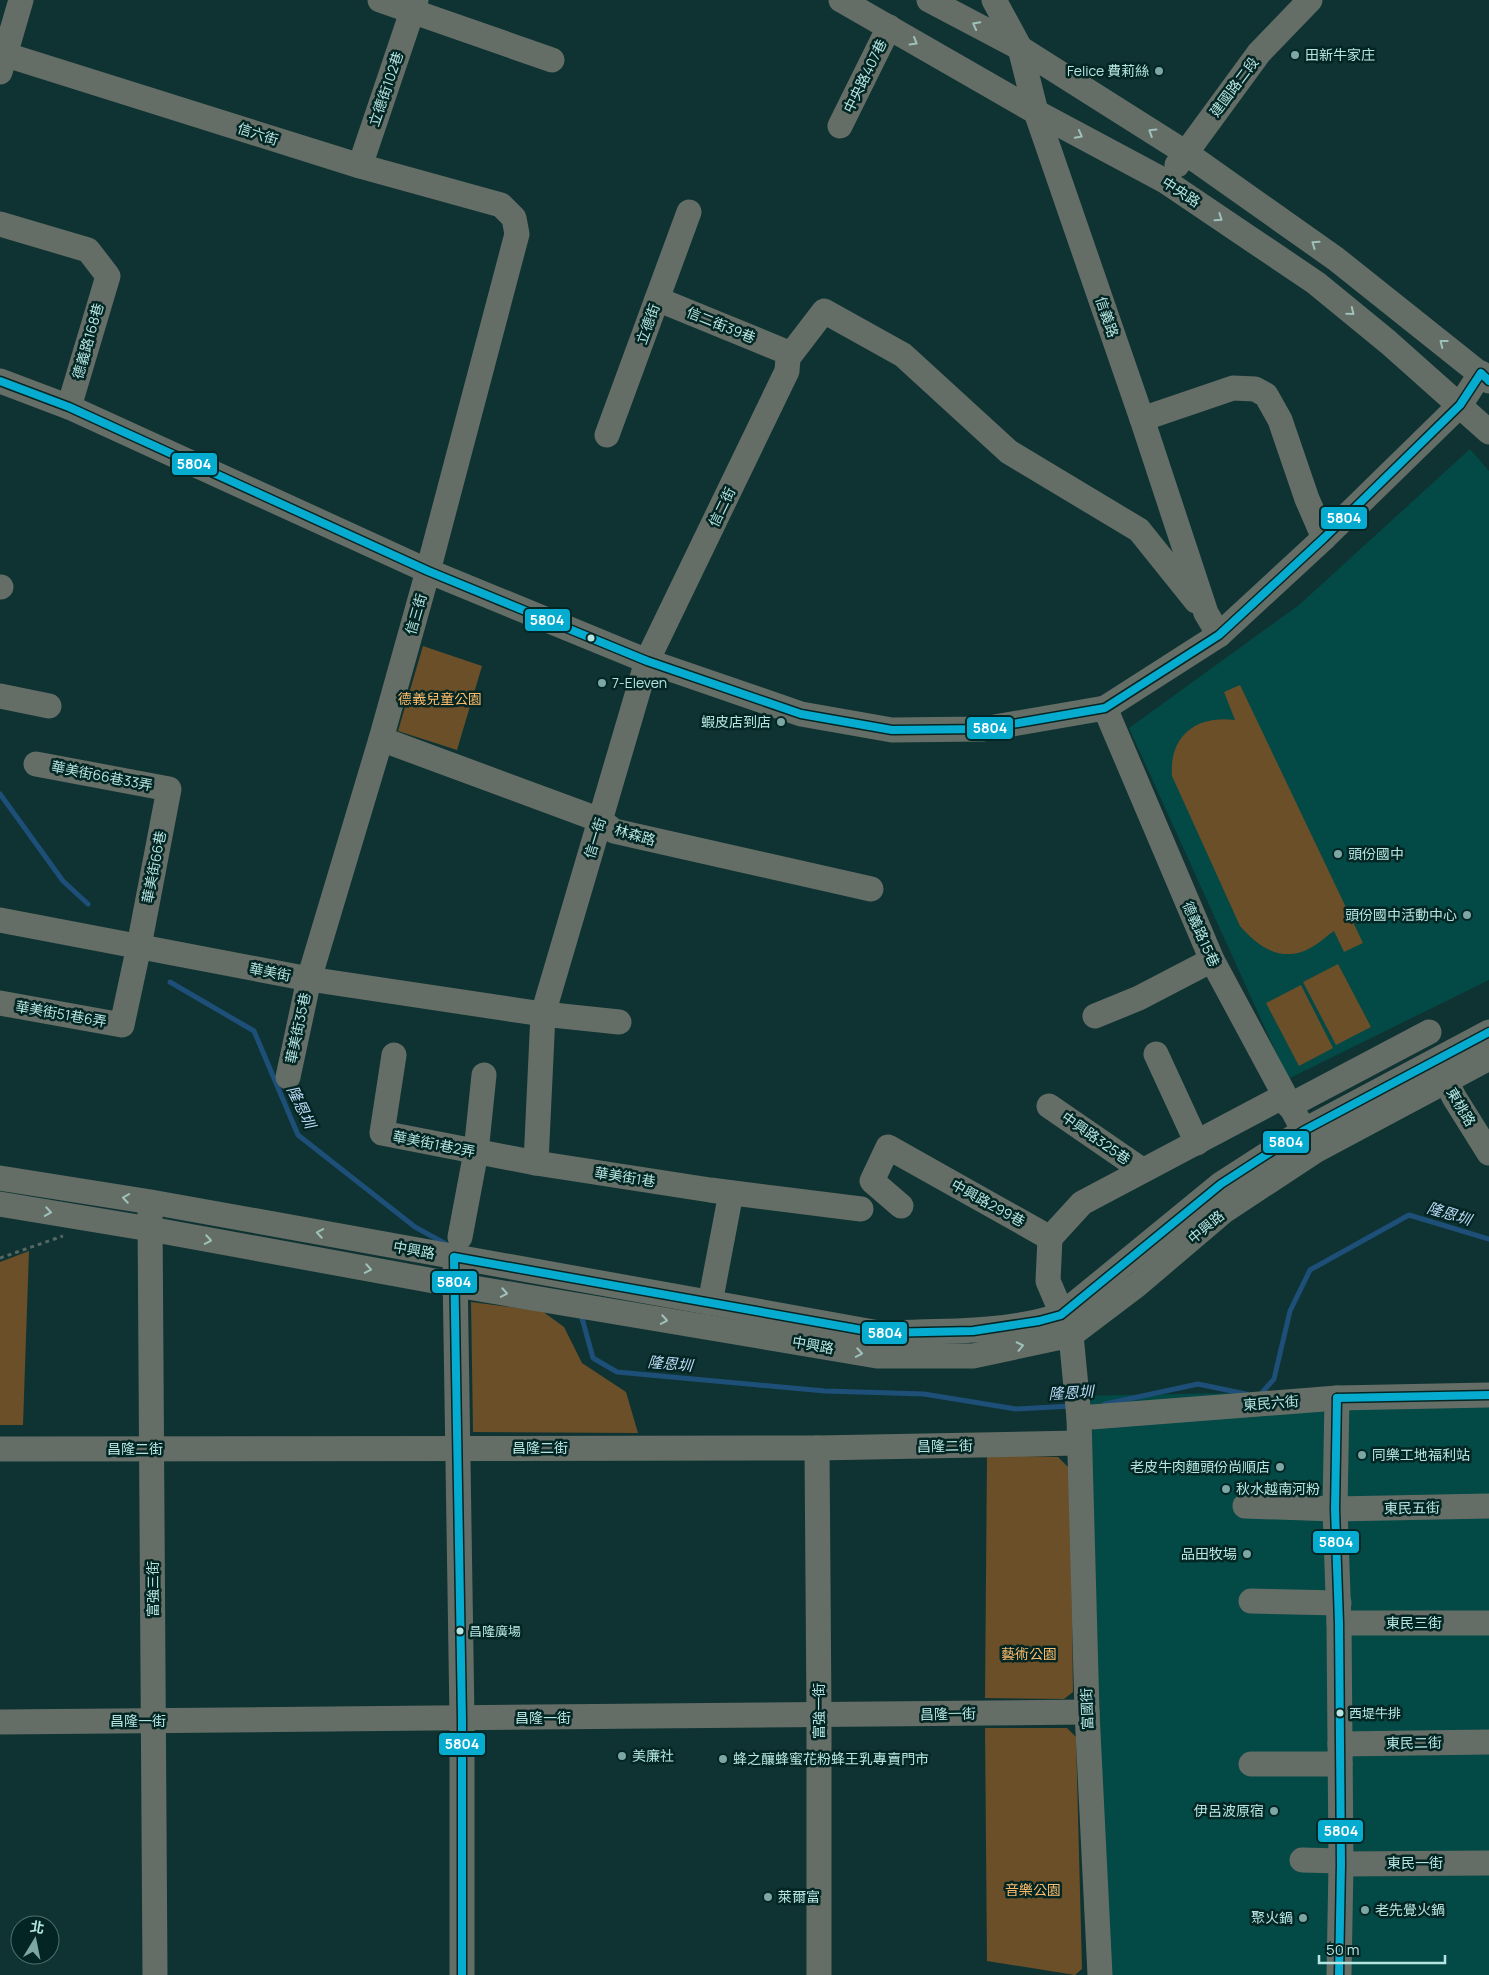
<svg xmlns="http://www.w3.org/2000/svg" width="1489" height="1975" font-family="Manrope,'Noto Sans TC',sans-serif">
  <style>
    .built { fill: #034946 }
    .green { fill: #6a4f28 }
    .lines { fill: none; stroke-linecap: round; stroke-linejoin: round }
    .stream { stroke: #1d4f79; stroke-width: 5 }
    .path { stroke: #556762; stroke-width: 3; stroke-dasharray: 4 4; stroke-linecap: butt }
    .minor { stroke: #656e66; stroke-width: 25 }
    .bus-1-casing { stroke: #032624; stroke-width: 11 }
    .bus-1 { stroke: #06acd0; stroke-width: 8 }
    .oneway { stroke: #9ec1bc }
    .poi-dot { fill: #7ca7a4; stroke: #032624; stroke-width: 2 }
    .bus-dot { fill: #b6e5e1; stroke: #032624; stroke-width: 2 }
    .labels { text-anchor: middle; stroke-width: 5; stroke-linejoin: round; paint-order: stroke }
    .bus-label { font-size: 13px; fill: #b6e5e1; stroke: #032624; text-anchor: start }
    .poi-label { font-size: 14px; fill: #b6e5e1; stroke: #032624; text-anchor: start }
    .street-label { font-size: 14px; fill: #b6e5e1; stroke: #032624 }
    .park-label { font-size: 14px; fill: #febb6a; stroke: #032624 }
    .water-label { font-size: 15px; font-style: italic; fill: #bdd9f6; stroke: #032624 }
    .line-badge { stroke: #032624; stroke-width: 2 }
    .badge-label { font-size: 14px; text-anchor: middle; font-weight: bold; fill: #fff }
  </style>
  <rect width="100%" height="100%" fill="#0f3332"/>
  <g class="built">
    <polygon points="1470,449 1489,471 1489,980 1288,1079 1129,728 1299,605"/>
    <polygon points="1489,1388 1489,1975 1090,1975 1075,1396"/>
  </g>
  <g class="green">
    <polygon points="423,646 482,666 457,750 398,731"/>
    <path d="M1240,685l123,258 -19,9 -10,-21c-8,5 -14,12 -22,16 -29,17 -53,1 -72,-21l-68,-150c-3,-40 24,-61 63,-56l-11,-28z"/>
    <polygon points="1338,964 1371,1027 1336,1045 1303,982"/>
    <polygon points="1301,985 1333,1048 1299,1066 1266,1003"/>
    <polygon points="29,1251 23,1425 0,1425 0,1262"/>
    <polygon points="471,1302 542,1311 564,1327 582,1363 626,1392 638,1433 473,1432"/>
    <polygon points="987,1455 1058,1457 1070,1469 1073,1692 1064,1699 985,1698"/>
    <polygon points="985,1728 1067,1728 1076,1737 1082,1969 1075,1975 987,1961"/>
  </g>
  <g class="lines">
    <g class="stream">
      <polyline points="0,794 63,881 88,904"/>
      <polyline points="170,982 254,1031 298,1135 415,1227 448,1245"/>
      <polyline points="582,1318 593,1358 617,1372 825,1391 924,1394 1016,1409 1072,1406"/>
      <polyline points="1259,1396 1274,1379 1290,1311 1310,1270 1409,1215 1489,1239"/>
      <polyline points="1105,1404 1198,1384 1246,1394"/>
    </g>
    <polyline class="path" points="0,1258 63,1236"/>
    <g class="minor">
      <polyline points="380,0 552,60"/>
      <polyline points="841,0 1036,112 1165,181 1316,283 1388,342 1489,432"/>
      <polyline points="929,0 1020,48 1186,153 1336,259 1489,381"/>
      <polyline points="994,0 1020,48 1036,112 1142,419 1206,613 1219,635"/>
      <polyline points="0,53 360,166 501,205 514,218 517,234 428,571 381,739 309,979 288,1077"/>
      <polyline points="0,72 21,0"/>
      <polyline points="840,126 889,27"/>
      <polyline points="1177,165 1259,53 1310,0"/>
      <polyline points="360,166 416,0"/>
      <polyline points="0,224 88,250 108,276 69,407"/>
      <polyline points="788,358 824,311 903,355 1009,452 1139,530 1196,601"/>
      <polyline points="0,381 69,407 428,571 647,661 801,714 892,730 983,729 1105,708 1219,635 1324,538 1460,405 1481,373"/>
      <polyline points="1142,419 1233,388 1255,389 1266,395 1280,420 1307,499 1324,538"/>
      <polyline points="607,435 689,212"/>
      <polyline points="0,587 1,587"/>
      <polyline points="0,696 49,706"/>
      <polyline points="1105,708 1212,960 1311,1144"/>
      <polyline points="381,739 600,820 614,831 871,889"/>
      <polyline points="0,920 309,979 543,1014 619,1022"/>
      <polyline points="0,1003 122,1025 139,946 169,789 36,764"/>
      <polyline points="1095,1016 1139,998 1212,960"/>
      <polyline points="1156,1054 1197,1143"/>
      <polyline points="394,1055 382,1133 536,1163 710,1190 861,1209"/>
      <polyline points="1439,1067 1454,1097 1489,1153"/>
      <polyline points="1049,1106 1142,1170"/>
      <polyline points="1289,1106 1429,1032"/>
      <polyline points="536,1163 543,1014 647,661 787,371 788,358 784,351 657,299"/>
      <path d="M0,1178l151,24 728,131c58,-2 126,1 182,-18l160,-131 82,-53 186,-99"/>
      <polyline points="0,1204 150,1229 456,1285 877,1356 973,1356 1071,1335 1137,1285 1224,1211 1315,1151 1489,1058"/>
      <polyline points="901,1206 872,1181 888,1147 1050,1238 1048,1281 1071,1335 1079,1418"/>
      <polyline points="150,1213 155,1975"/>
      <polyline points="460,1237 476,1152 484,1075"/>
      <polyline points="1050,1238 1082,1203 1284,1096"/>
      <polyline points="455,1270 462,1718 462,1975"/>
      <polyline points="710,1303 731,1193"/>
      <polyline points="1337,1398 1335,1509 1339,1623 1341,1864 1339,1975"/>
      <polyline points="817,1448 819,1715 819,1975"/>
      <polyline points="0,1449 817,1448 1079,1443"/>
      <polyline points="1245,1506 1335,1509 1489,1506"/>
      <polyline points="1251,1601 1339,1603"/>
      <polyline points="1339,1623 1489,1623"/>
      <polyline points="0,1722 1087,1712"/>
      <polyline points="1340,1744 1489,1742"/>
      <polyline points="1251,1764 1340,1764"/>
      <polyline points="1302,1860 1341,1861"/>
      <polyline points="1341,1864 1489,1863"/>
      <polyline points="1100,1975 1087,1712 1079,1418 1337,1398 1489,1395"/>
    </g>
    <g class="bus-1-casing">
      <g id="bus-1">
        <polyline points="0,381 69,407 428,571 647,661 801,714 892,730 983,729 1105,708 1219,635 1324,538 1460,405 1481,373 1489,381"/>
        <polyline points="1337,1398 1335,1509 1339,1623 1341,1864 1339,1975"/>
        <polyline points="1337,1398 1489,1395"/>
        <polyline points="462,1975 462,1718 454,1257 879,1333 973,1331 1039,1321 1061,1315 1221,1184 1303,1131 1489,1032"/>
      </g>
    </g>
    <use href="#bus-1" class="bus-1"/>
  </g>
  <defs><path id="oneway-chevron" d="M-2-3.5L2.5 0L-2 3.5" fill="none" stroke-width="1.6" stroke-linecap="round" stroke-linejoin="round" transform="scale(1.25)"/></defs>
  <g class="oneway">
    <use href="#oneway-chevron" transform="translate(976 25) rotate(-152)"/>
    <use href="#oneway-chevron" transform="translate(914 42) rotate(30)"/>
    <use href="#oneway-chevron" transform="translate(1152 132) rotate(-148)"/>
    <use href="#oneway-chevron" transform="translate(1079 135) rotate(28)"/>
    <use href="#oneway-chevron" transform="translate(1219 218) rotate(34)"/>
    <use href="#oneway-chevron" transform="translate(1315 244) rotate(-145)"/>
    <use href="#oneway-chevron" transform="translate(1351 312) rotate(39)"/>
    <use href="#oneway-chevron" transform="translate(1443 343) rotate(-142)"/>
    <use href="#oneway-chevron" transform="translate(126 1198) rotate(-171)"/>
    <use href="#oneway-chevron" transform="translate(48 1212) rotate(9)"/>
    <use href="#oneway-chevron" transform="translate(320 1233) rotate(-170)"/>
    <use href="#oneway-chevron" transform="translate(208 1240) rotate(10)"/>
    <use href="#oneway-chevron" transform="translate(368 1269) rotate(10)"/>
    <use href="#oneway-chevron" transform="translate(504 1293) rotate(10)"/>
    <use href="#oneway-chevron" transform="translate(664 1320) rotate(10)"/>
    <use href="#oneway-chevron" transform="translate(1020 1346) rotate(-12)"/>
    <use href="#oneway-chevron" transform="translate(859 1353) rotate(10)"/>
  </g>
  <g class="poi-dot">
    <circle cx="1295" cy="55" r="5"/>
    <circle cx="1159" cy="71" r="5"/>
    <circle cx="602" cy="683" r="5"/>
    <circle cx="781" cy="722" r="5"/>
    <circle cx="1338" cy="854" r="5"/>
    <circle cx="1467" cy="915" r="5"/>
    <circle cx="1362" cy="1455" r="5"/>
    <circle cx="1280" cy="1467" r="5"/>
    <circle cx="1226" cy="1489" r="5"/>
    <circle cx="1247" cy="1554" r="5"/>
    <circle cx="622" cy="1756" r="5"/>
    <circle cx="723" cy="1759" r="5"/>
    <circle cx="1274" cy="1811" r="5"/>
    <circle cx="768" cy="1897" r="5"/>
    <circle cx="1365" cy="1910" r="5"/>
    <circle cx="1303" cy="1918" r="5"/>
  </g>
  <g class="bus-dot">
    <circle cx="591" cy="638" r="4.5"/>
    <circle cx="460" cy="1631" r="4.5"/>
    <circle cx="1340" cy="1713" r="4.5"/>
  </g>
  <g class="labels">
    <g class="bus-label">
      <text x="469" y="1636">昌隆廣場</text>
      <text x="1349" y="1718">西堤牛排</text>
    </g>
    <g class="poi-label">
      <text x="1305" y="60">田新牛家庄</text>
      <text x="1149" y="76" text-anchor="end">Felice 費莉絲</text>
      <text x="612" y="688">7-Eleven</text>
      <text x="771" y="727" text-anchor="end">蝦皮店到店</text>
      <text x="1348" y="859">頭份國中</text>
      <text x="1457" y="920" text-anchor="end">頭份國中活動中心</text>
      <text x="1372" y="1460">同樂工地福利站</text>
      <text x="1270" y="1472" text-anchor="end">老皮牛肉麵頭份尚順店</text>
      <text x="1236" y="1494">秋水越南河粉</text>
      <text x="1237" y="1559" text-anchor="end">品田牧場</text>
      <text x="632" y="1761">美廉社</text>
      <text x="733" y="1764">蜂之釀蜂蜜花粉蜂王乳專賣門市</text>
      <text x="1264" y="1816" text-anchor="end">伊呂波原宿</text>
      <text x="778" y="1902">萊爾富</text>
      <text x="1375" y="1915">老先覺火鍋</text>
      <text x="1293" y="1923" text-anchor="end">聚火鍋</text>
    </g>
    <g class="street-label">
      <text transform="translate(865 76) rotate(-64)" y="5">中央路407巷</text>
      <text transform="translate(1234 87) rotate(-53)" y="5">建國路二段</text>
      <text transform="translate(386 89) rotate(-71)" y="5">立德街102巷</text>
      <text transform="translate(258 134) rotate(18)" y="5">信六街</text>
      <text transform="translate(1181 192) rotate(33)" y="5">中央路</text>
      <text transform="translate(1107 317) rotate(71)" y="5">信義路</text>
      <text transform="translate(648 324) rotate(-70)" y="5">立德街</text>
      <text transform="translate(721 325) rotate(22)" y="5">信二街39巷</text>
      <text transform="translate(88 341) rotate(-74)" y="5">德義路168巷</text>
      <text transform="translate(722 507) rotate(-64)" y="5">信二街</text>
      <text transform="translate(416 614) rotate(-74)" y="5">信三街</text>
      <text transform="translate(102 776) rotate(11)" y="5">華美街66巷33弄</text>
      <text transform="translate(635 835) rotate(16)" y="5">林森路</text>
      <text transform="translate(595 838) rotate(-73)" y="5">信一街</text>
      <text transform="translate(154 867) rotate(-79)" y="5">華美街66巷</text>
      <text transform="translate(1201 934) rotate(66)" y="5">德義路15巷</text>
      <text transform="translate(270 972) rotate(11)" y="5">華美街</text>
      <text transform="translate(61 1014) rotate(10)" y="5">華美街51巷6弄</text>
      <text transform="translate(298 1028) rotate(-78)" y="5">華美街35巷</text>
      <text transform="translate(1461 1107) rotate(59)" y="5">東桃路</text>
      <text transform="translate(1096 1138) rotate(35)" y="5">中興路325巷</text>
      <text transform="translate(434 1144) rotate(11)" y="5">華美街1巷2弄</text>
      <text transform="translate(625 1177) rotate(9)" y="5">華美街1巷</text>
      <text transform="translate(988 1203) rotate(29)" y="5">中興路299巷</text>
      <text transform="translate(1206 1227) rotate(-40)" y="5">中興路</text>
      <text transform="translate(414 1250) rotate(10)" y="5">中興路</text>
      <text transform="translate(813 1345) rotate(10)" y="5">中興路</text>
      <text transform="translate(1271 1403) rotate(-4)" y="5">東民六街</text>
      <text transform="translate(945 1446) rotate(-1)" y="5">昌隆二街</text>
      <text x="540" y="1453">昌隆二街</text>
      <text x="135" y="1454">昌隆二街</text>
      <text transform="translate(1412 1508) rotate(-1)" y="5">東民五街</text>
      <text transform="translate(153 1589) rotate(-90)" y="5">富強三街</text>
      <text x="1414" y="1628">東民三街</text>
      <text transform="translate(1087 1709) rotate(-92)" y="5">富國街</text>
      <text transform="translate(819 1711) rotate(-90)" y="5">富強一街</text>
      <text transform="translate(948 1714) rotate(-1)" y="5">昌隆一街</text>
      <text x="543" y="1723">昌隆一街</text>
      <text x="138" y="1726">昌隆一街</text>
      <text transform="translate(1414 1743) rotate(-1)" y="5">東民二街</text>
      <text x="1415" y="1868">東民一街</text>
    </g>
    <g class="park-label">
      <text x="440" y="704">德義兒童公園</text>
      <text x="1029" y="1659">藝術公園</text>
      <text x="1033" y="1895">音樂公園</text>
    </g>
    <g class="water-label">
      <text transform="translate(301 1107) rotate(64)" y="5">隆恩圳</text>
      <text transform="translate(1449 1214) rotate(17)" y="5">隆恩圳</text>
      <text transform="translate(670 1364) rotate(5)" y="5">隆恩圳</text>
      <text transform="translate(1071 1393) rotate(-3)" y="5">隆恩圳</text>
    </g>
  </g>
  <g class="line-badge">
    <rect x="171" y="452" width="47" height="24" rx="5" fill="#06acd0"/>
    <rect x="1320" y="506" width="48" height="24" rx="5" fill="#06acd0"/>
    <rect x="524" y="608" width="47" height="24" rx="5" fill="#06acd0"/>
    <rect x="966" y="716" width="48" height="24" rx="5" fill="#06acd0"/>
    <rect x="1262" y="1130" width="48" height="24" rx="5" fill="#06acd0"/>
    <rect x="431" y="1270" width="47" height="24" rx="5" fill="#06acd0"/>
    <rect x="861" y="1321" width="47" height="24" rx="5" fill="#06acd0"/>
    <rect x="1312" y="1530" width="48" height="24" rx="5" fill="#06acd0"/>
    <rect x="438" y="1732" width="48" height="24" rx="5" fill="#06acd0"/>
    <rect x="1317" y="1819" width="47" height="24" rx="5" fill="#06acd0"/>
  </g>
  <g class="badge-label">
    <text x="194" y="469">5804</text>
    <text x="1344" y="523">5804</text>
    <text x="547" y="625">5804</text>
    <text x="990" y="733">5804</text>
    <text x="1286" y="1147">5804</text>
    <text x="454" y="1287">5804</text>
    <text x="885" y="1338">5804</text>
    <text x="1336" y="1547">5804</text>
    <text x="462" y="1749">5804</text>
    <text x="1341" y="1836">5804</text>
  </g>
  <g transform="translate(35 1940) rotate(10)"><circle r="24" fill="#032624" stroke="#4b7270"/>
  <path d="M0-4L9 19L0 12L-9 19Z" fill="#7ca7a4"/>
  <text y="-8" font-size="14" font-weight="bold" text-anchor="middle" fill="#b6e5e1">北</text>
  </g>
  <path d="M1319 1955v8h126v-8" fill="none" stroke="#b6e5e1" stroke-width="2.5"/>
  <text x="1326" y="1955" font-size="15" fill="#b6e5e1" stroke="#032624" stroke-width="4" paint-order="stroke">50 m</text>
</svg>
